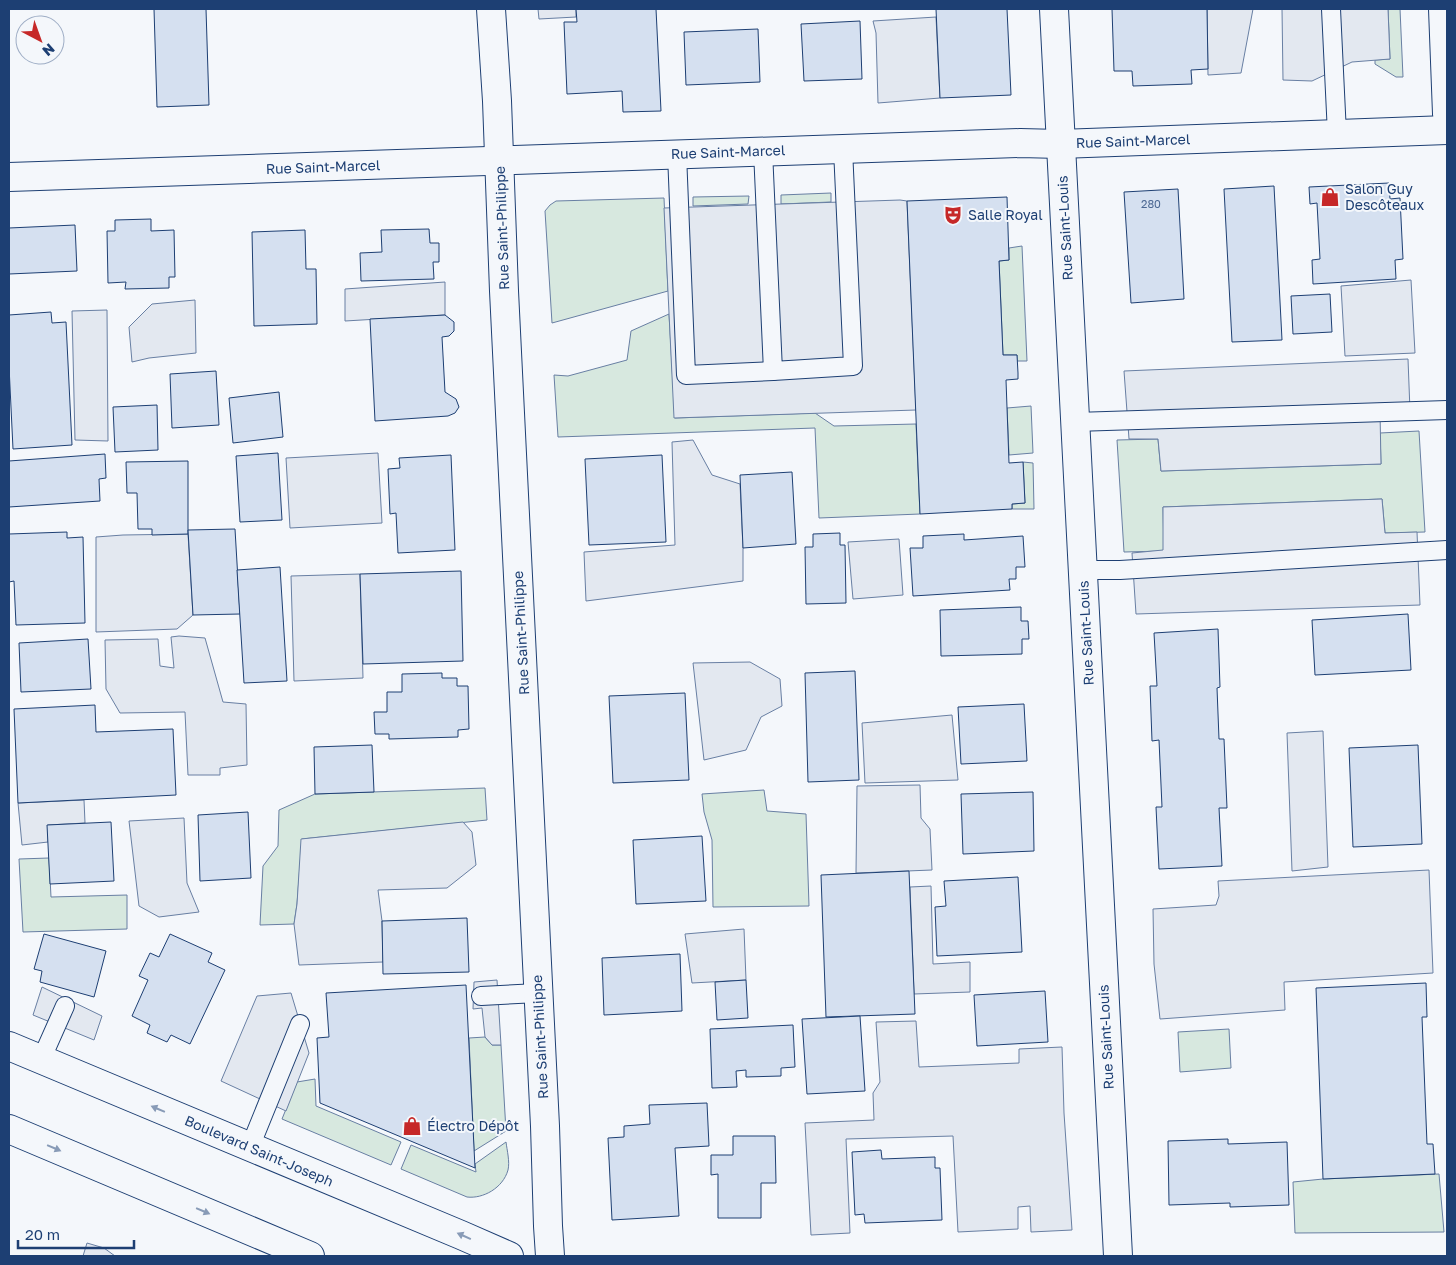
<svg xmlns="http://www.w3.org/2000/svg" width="1456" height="1265" font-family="'Golos Text',sans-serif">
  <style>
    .green { fill: #d7e8df; stroke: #687fa3 }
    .parking { fill: #e3e8f0; stroke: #687fa3 }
    .building { fill: #d5e0f0; stroke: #1d3f73 }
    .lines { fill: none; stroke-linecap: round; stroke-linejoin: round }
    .service-casing { stroke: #1d3f73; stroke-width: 20 }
    .minor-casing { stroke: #1d3f73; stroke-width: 30 }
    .primary-casing { stroke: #1d3f73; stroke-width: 30 }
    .service { stroke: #f4f7fb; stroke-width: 18 }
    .minor { stroke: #f4f7fb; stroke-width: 28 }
    .primary { stroke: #f4f7fb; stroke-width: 28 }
    .oneway { fill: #889bb7 }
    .labels { text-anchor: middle; stroke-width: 4; stroke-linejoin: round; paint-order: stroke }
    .number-label { font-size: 11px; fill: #4b6792 }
    .street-label { font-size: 14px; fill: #1d3f73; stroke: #f4f7fb }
    .poi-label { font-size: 14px; fill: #1d3f73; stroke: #f4f7fb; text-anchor: start }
  </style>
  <rect width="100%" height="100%" fill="#f4f7fb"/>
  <g class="green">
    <polygon points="1388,9 1400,9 1403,77 1396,77 1375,64 1375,60 1390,59"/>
    <polygon points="831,193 831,202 781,204 781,195"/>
    <polygon points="749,196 748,204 693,206 693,197"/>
    <polygon points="664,198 668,291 552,323 545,211 550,205 556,201"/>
    <polygon points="1022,246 1027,361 1017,361 1017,355 1003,355 999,261 1009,260 1009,248"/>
    <polygon points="669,314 675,418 815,413 834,426 916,424 920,514 819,518 815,428 558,437 554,375 568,376 627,360 631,331"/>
    <polygon points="1031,406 1033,453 1009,455 1007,408"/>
    <polygon points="1419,431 1425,532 1385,533 1382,499 1163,507 1164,551 1124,552 1117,440 1158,439 1161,471 1381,464 1380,433"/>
    <polygon points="1023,462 1033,463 1034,509 1012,509 1012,504 1025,503"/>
    <polygon points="485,788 487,820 302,839 297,904 294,924 260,925 263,866 278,846 279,810 315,794"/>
    <polygon points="764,790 767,811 806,814 809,906 713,907 712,840 704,812 702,794"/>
    <polygon points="49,858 51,897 127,895 127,929 23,932 19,859"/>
    <polygon points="1229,1029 1231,1068 1180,1072 1178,1032"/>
    <polygon points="485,1037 492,1045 501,1045 506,1131 474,1151 469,1038"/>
    <polygon points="315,1079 316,1106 401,1142 391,1165 282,1119 297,1082"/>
    <path d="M506,1142c1,8 4,20 2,28 -5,18 -25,29 -41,27l-66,-28 10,-24 65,27 -1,-8z"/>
    <polygon points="1439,1174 1444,1232 1295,1233 1293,1182 1323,1179"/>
  </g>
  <g class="parking">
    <polygon points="538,9 576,9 576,17 539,19"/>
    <polygon points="1207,9 1253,9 1241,73 1208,75"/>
    <polygon points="1282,9 1388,9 1390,59 1352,62 1312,81 1283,80"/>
    <polygon points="936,17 940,98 878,103 876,33 873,21"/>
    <polygon points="900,200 907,201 916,410 674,418 664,208"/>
    <polygon points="1411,280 1415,353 1345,356 1341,286"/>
    <polygon points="445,282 445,315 345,321 345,289"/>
    <polygon points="195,300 196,353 149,358 132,362 129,327 152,304"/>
    <polygon points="107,310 108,441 75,440 72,311"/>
    <polygon points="1408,359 1410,411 1380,412 1381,464 1161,471 1158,439 1129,439 1124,371"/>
    <polygon points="693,440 712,475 740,484 743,548 743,581 586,601 584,552 675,545 672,442"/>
    <polygon points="378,453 382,523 290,528 286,458"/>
    <polygon points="1382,499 1385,533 1417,532 1420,605 1136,614 1132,553 1163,550 1163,507"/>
    <polygon points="188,534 193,615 177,629 96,632 96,537 123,535"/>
    <polygon points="899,539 903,595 853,599 848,542"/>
    <polygon points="360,574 363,678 294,681 291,576"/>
    <polygon points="179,636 205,638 223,702 246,704 247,765 220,768 220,775 188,775 185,712 120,713 106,689 105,640 158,639 160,666 174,668 171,637"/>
    <polygon points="750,662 780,679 782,706 761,717 746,750 704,760 693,663"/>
    <polygon points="952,715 958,780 865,783 862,723"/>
    <polygon points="1323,731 1328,867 1292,871 1287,733"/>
    <polygon points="920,785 921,818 930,829 932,870 856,873 857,786"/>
    <polygon points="84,800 85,823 48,825 48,842 22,845 18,803"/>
    <polygon points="184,818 187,883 199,912 159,917 139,906 129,821"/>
    <polygon points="463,822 472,832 476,865 447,888 378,890 382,921 383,962 299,965 294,924 297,904 301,839"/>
    <polygon points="1429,870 1433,973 1284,982 1285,1010 1160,1019 1154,964 1153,909 1216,905 1219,896 1218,881"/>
    <polygon points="931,886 933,964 970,962 970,992 914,994 910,887"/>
    <polygon points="744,929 746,980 692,983 685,934"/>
    <polygon points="497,980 501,1045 492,1045 485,1037 482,1008 473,1009 474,982"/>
    <polygon points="42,987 102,1016 94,1040 33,1015"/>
    <polygon points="291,993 309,1053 286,1111 221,1081 257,996"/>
    <polygon points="916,1021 919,1067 1019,1063 1019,1049 1062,1047 1064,1113 1072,1230 1031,1232 1030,1206 1018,1207 1018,1229 958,1232 953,1136 846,1139 850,1233 811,1235 805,1123 874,1120 873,1093 880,1082 876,1022"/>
    <polygon points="87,1243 104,1248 115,1256 83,1256"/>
  </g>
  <g class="building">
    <polygon points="154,9 206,9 209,105 157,107"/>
    <polygon points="576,9 656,9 661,111 623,112 622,91 567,94 564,22 577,22"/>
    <polygon points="936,9 1007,9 1011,95 940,98"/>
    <polygon points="1112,9 1207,9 1208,69 1191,70 1192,84 1133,86 1132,71 1114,71"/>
    <polygon points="860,21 862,79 804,81 801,24"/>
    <polygon points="758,29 760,82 686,85 684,32"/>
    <polygon points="1389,183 1390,199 1400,198 1403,259 1395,260 1396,279 1313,284 1312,260 1320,259 1317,203 1310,204 1309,187"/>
    <polygon points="1274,186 1282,340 1232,342 1224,189"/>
    <polygon points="1178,189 1184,299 1131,303 1124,192"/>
    <polygon points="1007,197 1009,260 999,261 1003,355 1017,355 1018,373 1018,379 1006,380 1009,463 1023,462 1025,503 1012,504 1012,509 920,514 907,201"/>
    <polygon points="151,219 151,231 174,230 175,277 169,277 169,288 125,289 126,282 108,283 107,231 115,231 115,220"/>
    <polygon points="75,225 77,271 9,274 9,228"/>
    <polygon points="429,229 430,243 439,243 439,262 433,262 434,279 361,281 360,253 382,252 381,230"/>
    <polygon points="305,230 306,269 316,269 317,324 254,326 252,232"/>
    <polygon points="1330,294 1332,332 1293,334 1291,296"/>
    <polygon points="51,312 52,323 66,322 72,445 13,449 9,366 9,315"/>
    <polygon points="445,315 454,322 454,331 449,336 442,337 445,392 456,399 459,407 455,413 448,416 375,421 370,319"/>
    <polygon points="216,371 219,425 172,428 170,374"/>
    <polygon points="279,392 283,437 233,443 229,398"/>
    <polygon points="157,405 158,450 115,452 113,407"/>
    <polygon points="278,453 282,520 240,522 236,456"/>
    <polygon points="105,454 106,478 99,479 100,501 9,507 9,461"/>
    <polygon points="451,455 455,550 398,553 396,513 390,514 388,469 400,468 399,458"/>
    <polygon points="662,455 666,542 589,545 585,459"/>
    <polygon points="188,461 188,534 152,535 152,529 138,529 137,493 127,493 126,462"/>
    <polygon points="792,472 796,544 743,548 740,475"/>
    <polygon points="235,529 240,614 193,615 188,530"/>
    <polygon points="67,532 67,538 83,537 85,623 16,625 14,581 9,582 9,534"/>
    <polygon points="840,533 840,545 845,545 846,603 806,604 805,547 813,547 813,534"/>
    <polygon points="964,534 964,540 1023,536 1025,567 1016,567 1016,579 1009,579 1010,590 913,596 910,548 923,548 923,536"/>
    <polygon points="280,567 287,681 244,683 237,570"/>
    <polygon points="461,571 463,661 363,664 360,574"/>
    <polygon points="1021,607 1021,621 1028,621 1029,639 1022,639 1022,654 941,656 940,610"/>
    <polygon points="1408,614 1411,670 1315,675 1312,620"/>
    <polygon points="1218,629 1220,687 1217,688 1219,739 1224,739 1227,808 1219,808 1222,866 1159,869 1156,807 1162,807 1159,740 1152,741 1150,686 1157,686 1154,633"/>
    <polygon points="88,639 91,689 21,692 19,643"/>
    <polygon points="855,671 859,780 808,782 805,673"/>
    <polygon points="442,673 442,678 457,678 457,686 468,686 469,729 458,730 458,737 389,739 389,734 375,734 374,712 387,712 387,692 402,692 402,674"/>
    <polygon points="685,693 689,780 613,783 609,696"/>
    <polygon points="1024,704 1027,761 961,764 958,707"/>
    <polygon points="95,705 96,732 173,729 176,795 18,803 14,709"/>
    <polygon points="372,745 374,792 315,794 314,747"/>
    <polygon points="1418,745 1422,844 1353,847 1349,748"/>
    <polygon points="1033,792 1034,851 963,854 961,794"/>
    <polygon points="248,812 251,878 200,881 198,815"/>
    <polygon points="111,822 114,881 50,884 47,825"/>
    <polygon points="702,836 706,901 636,904 633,840"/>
    <polygon points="909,871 915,1014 826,1017 821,875"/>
    <polygon points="1018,877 1022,952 937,956 935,907 946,906 944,881"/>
    <polygon points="467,918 469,972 383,974 382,921"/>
    <polygon points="44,934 106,951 94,997 40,982 42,971 34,969"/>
    <polygon points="170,934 212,953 208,962 225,970 190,1044 171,1035 167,1042 147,1033 150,1025 132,1016 148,980 139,976 150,953 159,957"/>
    <polygon points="680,954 682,1011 604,1015 602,958"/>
    <polygon points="746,980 748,1018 717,1020 715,982"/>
    <polygon points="1426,983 1427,1017 1422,1017 1427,1144 1433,1144 1435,1174 1323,1179 1316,988"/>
    <polygon points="466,985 475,1168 320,1103 317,1038 329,1037 326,993"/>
    <polygon points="1045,991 1048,1042 977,1046 974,995"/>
    <polygon points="860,1016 865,1091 807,1094 802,1019"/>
    <polygon points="793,1025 795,1067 781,1068 781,1076 746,1077 746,1070 736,1071 737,1087 712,1088 710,1029"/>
    <polygon points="707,1103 709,1146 675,1148 679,1216 612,1220 608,1138 624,1137 624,1126 650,1124 649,1105"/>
    <polygon points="733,1136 775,1136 776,1183 761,1183 761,1218 718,1218 718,1174 711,1175 711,1155 733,1155"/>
    <polygon points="1228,1139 1228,1144 1287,1142 1289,1205 1230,1207 1230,1203 1169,1205 1168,1141"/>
    <polygon points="881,1150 882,1159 935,1157 935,1168 940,1168 942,1220 865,1223 864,1214 855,1215 852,1152"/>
  </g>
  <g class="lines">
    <g class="service-casing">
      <g id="service">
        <polyline points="1331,9 1337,134"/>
        <polyline points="763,151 773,371 853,366 843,149"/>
        <polyline points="677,154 686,375 773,371"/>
        <polyline points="1075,422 1447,410"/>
        <polyline points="1082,570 1120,570 1447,550"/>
        <polyline points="481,996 538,993"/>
        <polyline points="41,1060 65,1006"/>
        <polyline points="250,1147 300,1024"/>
      </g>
    </g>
    <g class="minor-casing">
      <g id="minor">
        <polyline points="491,9 497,101 504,291 545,1126 548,1226 550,1256"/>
        <polyline points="1054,9 1118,1256"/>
        <polyline points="1443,9 1447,114"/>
        <path d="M9,177c337,-11 674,-23 1011,-34l40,1 387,-14"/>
      </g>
    </g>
    <g class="primary-casing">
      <g id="primary">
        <polyline points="9,1046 461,1235 509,1256"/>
        <polyline points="9,1129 310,1256"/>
      </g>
    </g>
    <use href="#service" class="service"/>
    <use href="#minor" class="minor"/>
    <use href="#primary" class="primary"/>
  </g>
  <defs><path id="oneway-solid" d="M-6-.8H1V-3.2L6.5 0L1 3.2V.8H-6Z" transform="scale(1.25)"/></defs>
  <g class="oneway">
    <use href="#oneway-solid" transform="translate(158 1109) rotate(-157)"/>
    <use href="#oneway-solid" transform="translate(54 1148) rotate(23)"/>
    <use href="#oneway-solid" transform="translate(203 1211) rotate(23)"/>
    <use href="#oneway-solid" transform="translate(464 1236) rotate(-156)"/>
  </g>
  <defs>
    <g id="shop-bare" transform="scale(1.5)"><path d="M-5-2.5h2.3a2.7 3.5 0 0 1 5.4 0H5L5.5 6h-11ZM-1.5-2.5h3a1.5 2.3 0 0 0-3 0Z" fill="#c62828" stroke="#f4f7fb" stroke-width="2.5" paint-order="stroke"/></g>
    <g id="theatre-bare" transform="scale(1.5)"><path d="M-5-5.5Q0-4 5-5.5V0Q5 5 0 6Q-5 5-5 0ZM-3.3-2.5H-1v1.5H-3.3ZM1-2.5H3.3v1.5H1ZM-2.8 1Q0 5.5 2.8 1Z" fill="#c62828" stroke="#f4f7fb" stroke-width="2.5" paint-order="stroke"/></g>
  </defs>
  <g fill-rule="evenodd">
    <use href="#shop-bare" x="1330" y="197"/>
    <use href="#theatre-bare" x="953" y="215"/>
    <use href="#shop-bare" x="412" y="1126"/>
  </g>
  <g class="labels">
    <g class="number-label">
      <text x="1151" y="208">280</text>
    </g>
    <g class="street-label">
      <text transform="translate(1133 141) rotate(-2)" y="5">Rue Saint-Marcel</text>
      <text transform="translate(728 152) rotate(-2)" y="5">Rue Saint-Marcel</text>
      <text transform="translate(323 167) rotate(-2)" y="5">Rue Saint-Marcel</text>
      <text transform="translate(502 228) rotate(-92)" y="5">Rue Saint-Philippe</text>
      <text transform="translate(1065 228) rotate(-93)" y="5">Rue Saint-Louis</text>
      <text transform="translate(521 633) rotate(-93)" y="5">Rue Saint-Philippe</text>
      <text transform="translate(1086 633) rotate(-93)" y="5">Rue Saint-Louis</text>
      <text transform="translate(540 1037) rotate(-93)" y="5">Rue Saint-Philippe</text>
      <text transform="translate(1106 1037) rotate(-93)" y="5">Rue Saint-Louis</text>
      <text transform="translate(259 1151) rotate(23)" y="5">Boulevard Saint-Joseph</text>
    </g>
    <g class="poi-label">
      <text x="1345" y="194">Salon Guy<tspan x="1345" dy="16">Descôteaux</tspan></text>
      <text x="968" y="220">Salle Royal</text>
      <text x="427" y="1131">Électro Dépôt</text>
    </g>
  </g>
  <rect width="1456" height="1265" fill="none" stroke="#1d3f73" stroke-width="20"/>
  <g transform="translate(40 40) rotate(139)"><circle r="24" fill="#f4f7fb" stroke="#9eadc5"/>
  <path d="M0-4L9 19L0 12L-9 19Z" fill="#c62828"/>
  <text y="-8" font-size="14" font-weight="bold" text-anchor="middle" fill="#1d3f73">N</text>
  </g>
  <path d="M18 1240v8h116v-8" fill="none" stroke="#1d3f73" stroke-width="2.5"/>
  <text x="25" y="1240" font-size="15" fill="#1d3f73" stroke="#f4f7fb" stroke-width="4" paint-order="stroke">20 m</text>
</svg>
